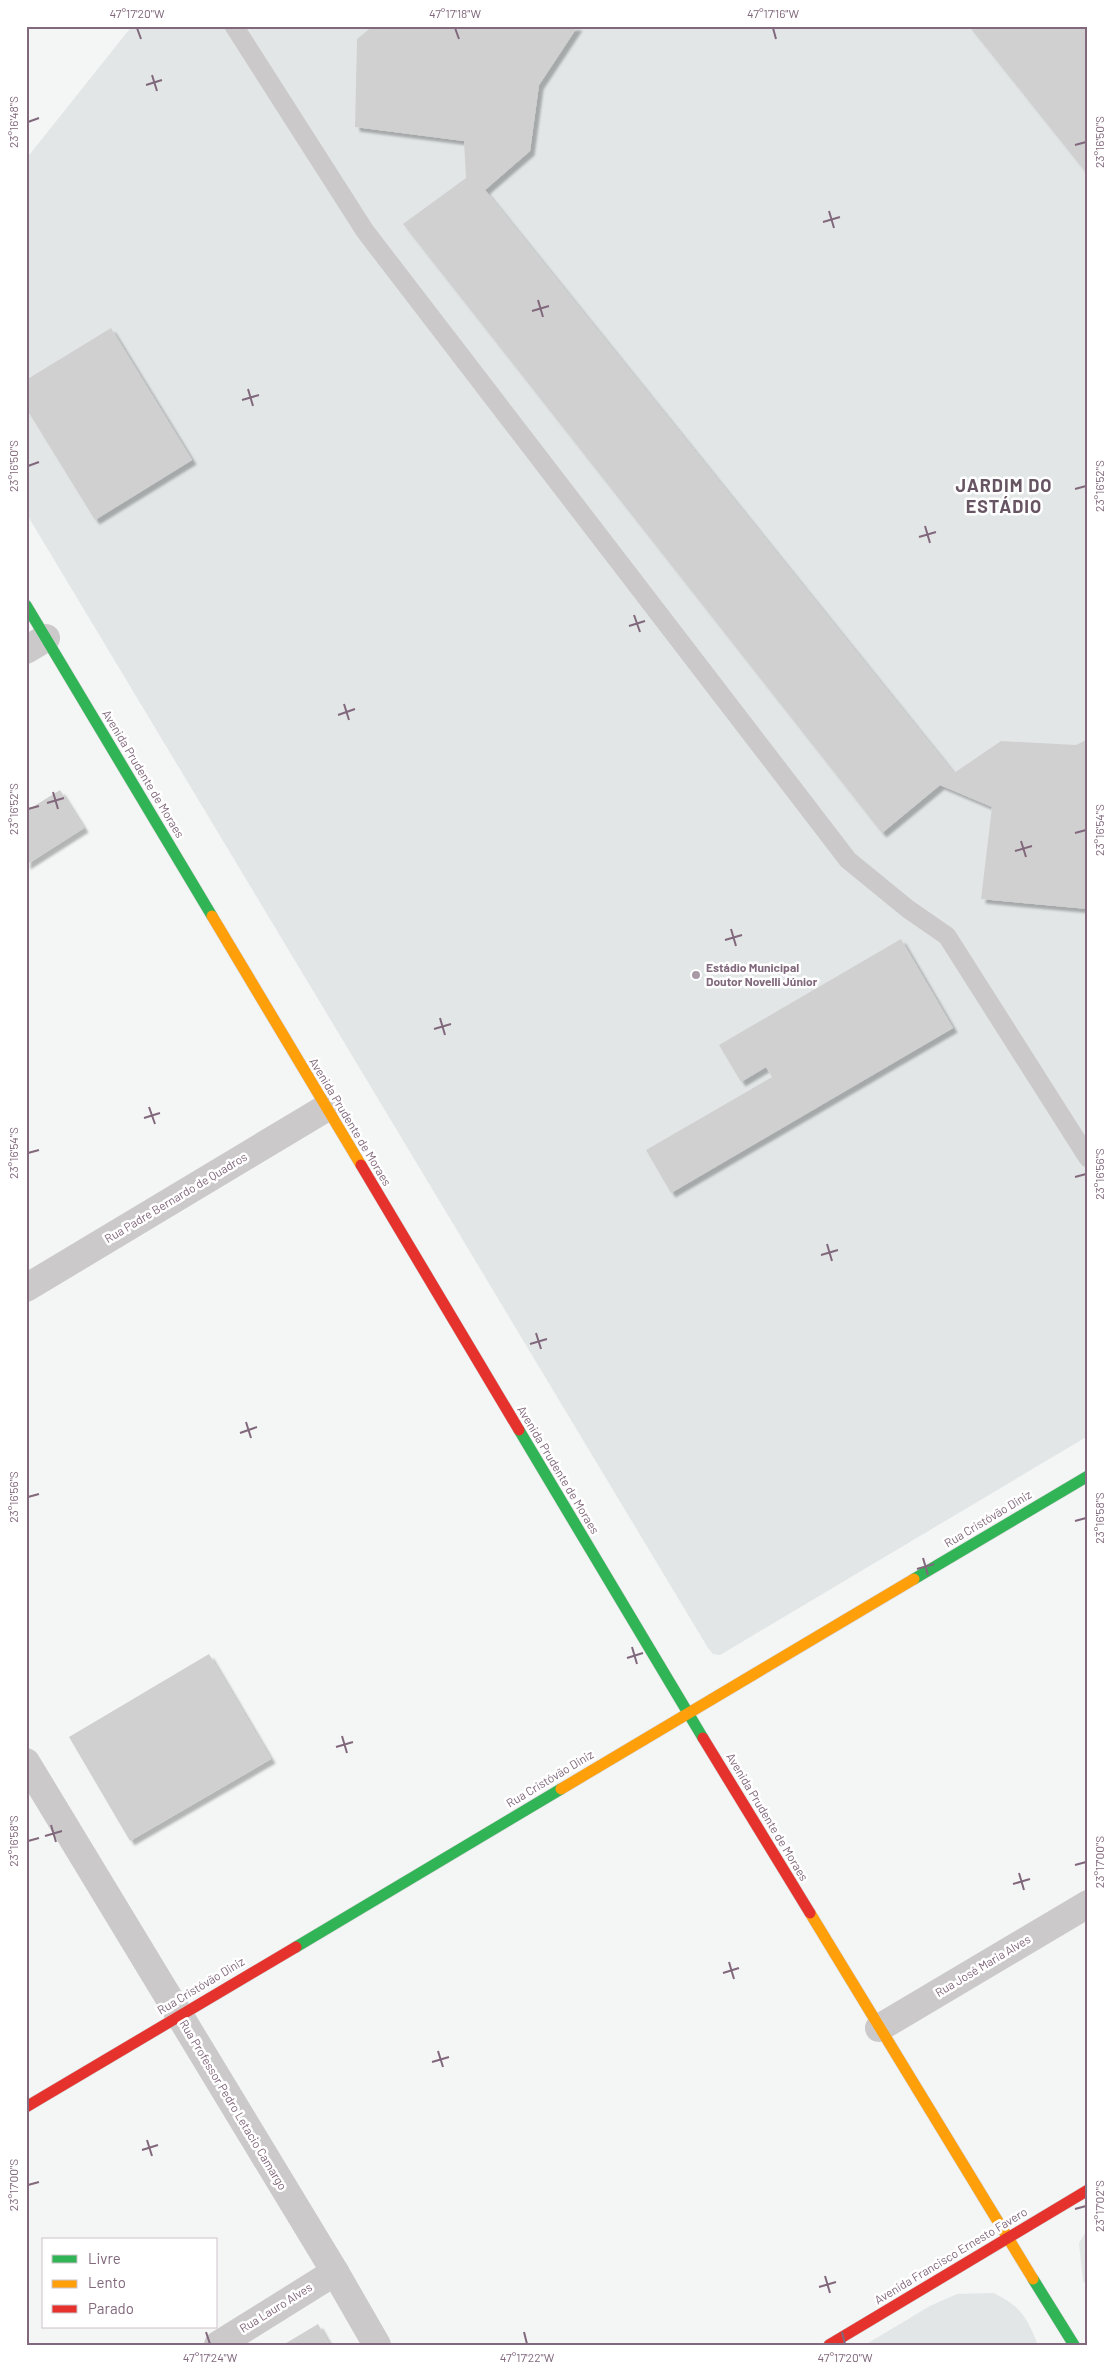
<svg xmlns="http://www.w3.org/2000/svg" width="1114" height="2371" font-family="Barlow,sans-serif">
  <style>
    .green { fill: #e2e6e7 }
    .building { fill: #d1d0d1; filter: url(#shadow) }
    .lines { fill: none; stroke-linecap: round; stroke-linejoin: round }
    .fast-casing { stroke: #d2d2d3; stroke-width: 12 }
    .slow-casing { stroke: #d2d2d3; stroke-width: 12 }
    .jam-casing { stroke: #d2d2d3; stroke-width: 12 }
    .lane { stroke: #cbc9ca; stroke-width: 19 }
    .street { stroke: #cbc9ca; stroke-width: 28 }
    .fast { stroke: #30b455; stroke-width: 11 }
    .slow { stroke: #ff9f0a; stroke-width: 11 }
    .jam { stroke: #e5322d; stroke-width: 11 }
    .ticks { fill: none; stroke: #81687c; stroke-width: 2 }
    .poi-dot { fill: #a999a6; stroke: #fff; stroke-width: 2 }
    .labels { text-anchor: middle; stroke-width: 5; stroke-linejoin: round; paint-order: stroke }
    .street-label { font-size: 12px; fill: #81687c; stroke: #fff }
    .poi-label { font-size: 12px; font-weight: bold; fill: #81687c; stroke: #fff; text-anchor: start }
    .district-label { font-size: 18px; font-weight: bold; letter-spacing: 1px; fill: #675563; stroke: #fff }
    .neatline { fill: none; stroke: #81687c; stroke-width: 2 }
    .ticks-label { font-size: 12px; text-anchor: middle; fill: #81687c }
  </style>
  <defs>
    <filter id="shadow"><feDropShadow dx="4.5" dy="4.5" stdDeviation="1" flood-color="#0004"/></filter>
  </defs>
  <rect width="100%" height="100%" fill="#f4f5f5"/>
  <g class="green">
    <polygon points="132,26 1088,26 1088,1436 720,1655 713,1654 708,1648 26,513 26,159"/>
    <polygon points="1088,2228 1088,2287 1083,2281 1079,2243"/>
    <path d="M994,2293c28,15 32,23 44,52h-173l65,-39 27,-12z"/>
  </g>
  <g class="building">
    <polygon points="373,26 578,26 539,85 530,151 485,190 954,773 1001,741 1076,745 1088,739 1088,909 981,899 992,807 940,785 882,833 403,224 466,178 464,141 355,127 357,39"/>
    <polygon points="969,26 1088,26 1088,175"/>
    <polygon points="111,328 192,460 95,520 26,408 26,380"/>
    <polygon points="60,790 84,828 26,865 26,811"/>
    <polygon points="901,939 953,1028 671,1193 646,1150 772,1077 766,1067 741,1082 719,1045"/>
    <polygon points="209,1654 271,1759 130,1841 69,1737"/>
    <polygon points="318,2324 330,2345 283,2345"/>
  </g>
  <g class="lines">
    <g class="fast-casing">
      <g id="fast">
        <polyline points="26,605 212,916"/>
        <polyline points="519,1430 703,1738"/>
        <polyline points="914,1579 1088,1476"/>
        <polyline points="296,1947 561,1789"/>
        <polyline points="1033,2279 1074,2345"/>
      </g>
    </g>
    <g class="slow-casing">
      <g id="slow">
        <polyline points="212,916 361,1165"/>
        <polyline points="561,1789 914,1579"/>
        <polyline points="810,1913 1033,2279"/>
      </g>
    </g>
    <g class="jam-casing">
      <g id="jam">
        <polyline points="361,1165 519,1430"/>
        <polyline points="703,1738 810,1913"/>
        <polyline points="26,2107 296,1947"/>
        <polyline points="829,2345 1088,2190"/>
      </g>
    </g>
    <polyline class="lane" points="234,26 365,231 848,860 908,909 947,936 1088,1158"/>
    <g class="street">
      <polyline points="26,650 46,638"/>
      <polyline points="26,1288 326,1108"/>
      <polyline points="26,1762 335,2272 377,2345"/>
      <polyline points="879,2028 1088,1904"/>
      <polyline points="218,2345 335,2272"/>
    </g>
    <use href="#fast" class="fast"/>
    <use href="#slow" class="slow"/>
    <use href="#jam" class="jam"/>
  </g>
  <path class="ticks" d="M137,28l4,11M455,28l4,11M773,28l3,11M152,75l5,16M146,85l16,-5M28,122l11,-4M1075,145l11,-3M829,211l5,17M823,222l17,-5M538,300l5,17M532,311l17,-5M248,389l5,17M242,400l17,-5M28,466l11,-4M1075,489l11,-3M925,526l5,17M919,537l17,-5M634,615l6,17M629,626l16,-5M344,704l5,16M338,715l17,-6M53,792l5,17M47,803l17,-5M28,809l11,-3M1075,833l11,-3M1021,841l5,16M1015,851l17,-5M731,929l5,17M725,940l17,-5M440,1018l5,17M434,1029l17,-5M149,1107l6,17M144,1118l16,-5M28,1153l11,-3M1075,1177l11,-3M827,1244l5,17M821,1255l17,-5M536,1333l5,16M530,1344l17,-5M246,1422l5,16M240,1433l17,-6M28,1497l11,-3M1075,1521l11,-3M923,1558l5,17M917,1569l17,-5M632,1647l5,17M627,1658l16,-5M342,1736l5,17M336,1747l17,-5M51,1825l5,17M45,1836l17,-5M28,1841l11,-3M1075,1865l11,-3M1019,1873l5,17M1013,1884l17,-5M729,1962l5,17M723,1973l16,-5M438,2051l5,16M432,2062l17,-5M147,2140l5,16M142,2150l16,-5M28,2185l11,-3M1075,2209l11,-3M825,2276l5,17M819,2287l17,-5M206,2332l4,12M524,2332l3,12M842,2332l3,12"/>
  <circle class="poi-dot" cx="696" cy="975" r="5"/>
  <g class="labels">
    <g class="street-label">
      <text transform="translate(143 774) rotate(59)" y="4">Avenida Prudente de Moraes</text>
      <text transform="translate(350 1122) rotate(59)" y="4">Avenida Prudente de Moraes</text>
      <text transform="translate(176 1198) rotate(-31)" y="4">Rua Padre Bernardo de Quadros</text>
      <text transform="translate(558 1470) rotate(59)" y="4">Avenida Prudente de Moraes</text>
      <text transform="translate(988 1519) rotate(-31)" y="4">Rua Cristóvão Diniz</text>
      <text transform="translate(550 1779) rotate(-31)" y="4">Rua Cristóvão Diniz</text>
      <text transform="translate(767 1817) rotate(59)" y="4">Avenida Prudente de Moraes</text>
      <text transform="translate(983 1966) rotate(-31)" y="4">Rua José Maria Alves</text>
      <text transform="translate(201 1986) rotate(-31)" y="4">Rua Cristóvão Diniz</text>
      <text transform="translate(233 2105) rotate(59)" y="4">Rua Professor Pedro Letacio Camargo</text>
      <text transform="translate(951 2256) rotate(-31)" y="4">Avenida Francisco Ernesto Favero</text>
      <text transform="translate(276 2308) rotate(-32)" y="4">Rua Lauro Alves</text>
    </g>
    <g class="poi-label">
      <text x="706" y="972">Estádio Municipal<tspan x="706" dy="14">Doutor Novelli Júnior</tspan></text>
    </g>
    <g class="district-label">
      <text x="1004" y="492">JARDIM DO<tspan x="1004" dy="21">ESTÁDIO</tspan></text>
    </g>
  </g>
  <rect width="1114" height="2371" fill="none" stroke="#ffffff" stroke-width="55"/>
  <rect x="42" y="2238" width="175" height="90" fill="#ffffff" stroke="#cdc3cb"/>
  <rect x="52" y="2255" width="25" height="8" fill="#30b455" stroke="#cdc3cb"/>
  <text x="88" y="2264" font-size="15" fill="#81687c">Livre</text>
  <rect x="52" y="2280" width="25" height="8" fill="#ff9f0a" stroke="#cdc3cb"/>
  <text x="88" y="2288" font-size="15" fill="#81687c">Lento</text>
  <rect x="52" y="2305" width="25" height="8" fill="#e5322d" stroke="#cdc3cb"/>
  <text x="88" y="2314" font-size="15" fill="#81687c">Parado</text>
  <rect x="28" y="28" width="1058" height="2316" class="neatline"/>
  <g class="ticks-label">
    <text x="137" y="18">47°17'20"W</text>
    <text x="455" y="18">47°17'18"W</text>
    <text x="773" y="18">47°17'16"W</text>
    <text transform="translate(14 122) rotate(-90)" y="4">23°16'48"S</text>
    <text transform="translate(1100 142) rotate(-90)" y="4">23°16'50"S</text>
    <text transform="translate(14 466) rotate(-90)" y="4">23°16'50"S</text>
    <text transform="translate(1100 486) rotate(-90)" y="4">23°16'52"S</text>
    <text transform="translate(14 809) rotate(-90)" y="4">23°16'52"S</text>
    <text transform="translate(1100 830) rotate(-90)" y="4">23°16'54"S</text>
    <text transform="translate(14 1153) rotate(-90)" y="4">23°16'54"S</text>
    <text transform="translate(1100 1174) rotate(-90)" y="4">23°16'56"S</text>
    <text transform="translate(14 1497) rotate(-90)" y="4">23°16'56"S</text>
    <text transform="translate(1100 1518) rotate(-90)" y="4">23°16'58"S</text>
    <text transform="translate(14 1841) rotate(-90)" y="4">23°16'58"S</text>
    <text transform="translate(1100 1862) rotate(-90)" y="4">23°17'00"S</text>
    <text transform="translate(14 2185) rotate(-90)" y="4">23°17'00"S</text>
    <text transform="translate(1100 2206) rotate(-90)" y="4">23°17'02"S</text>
    <text x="210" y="2362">47°17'24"W</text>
    <text x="527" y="2362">47°17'22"W</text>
    <text x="845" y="2362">47°17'20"W</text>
  </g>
</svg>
